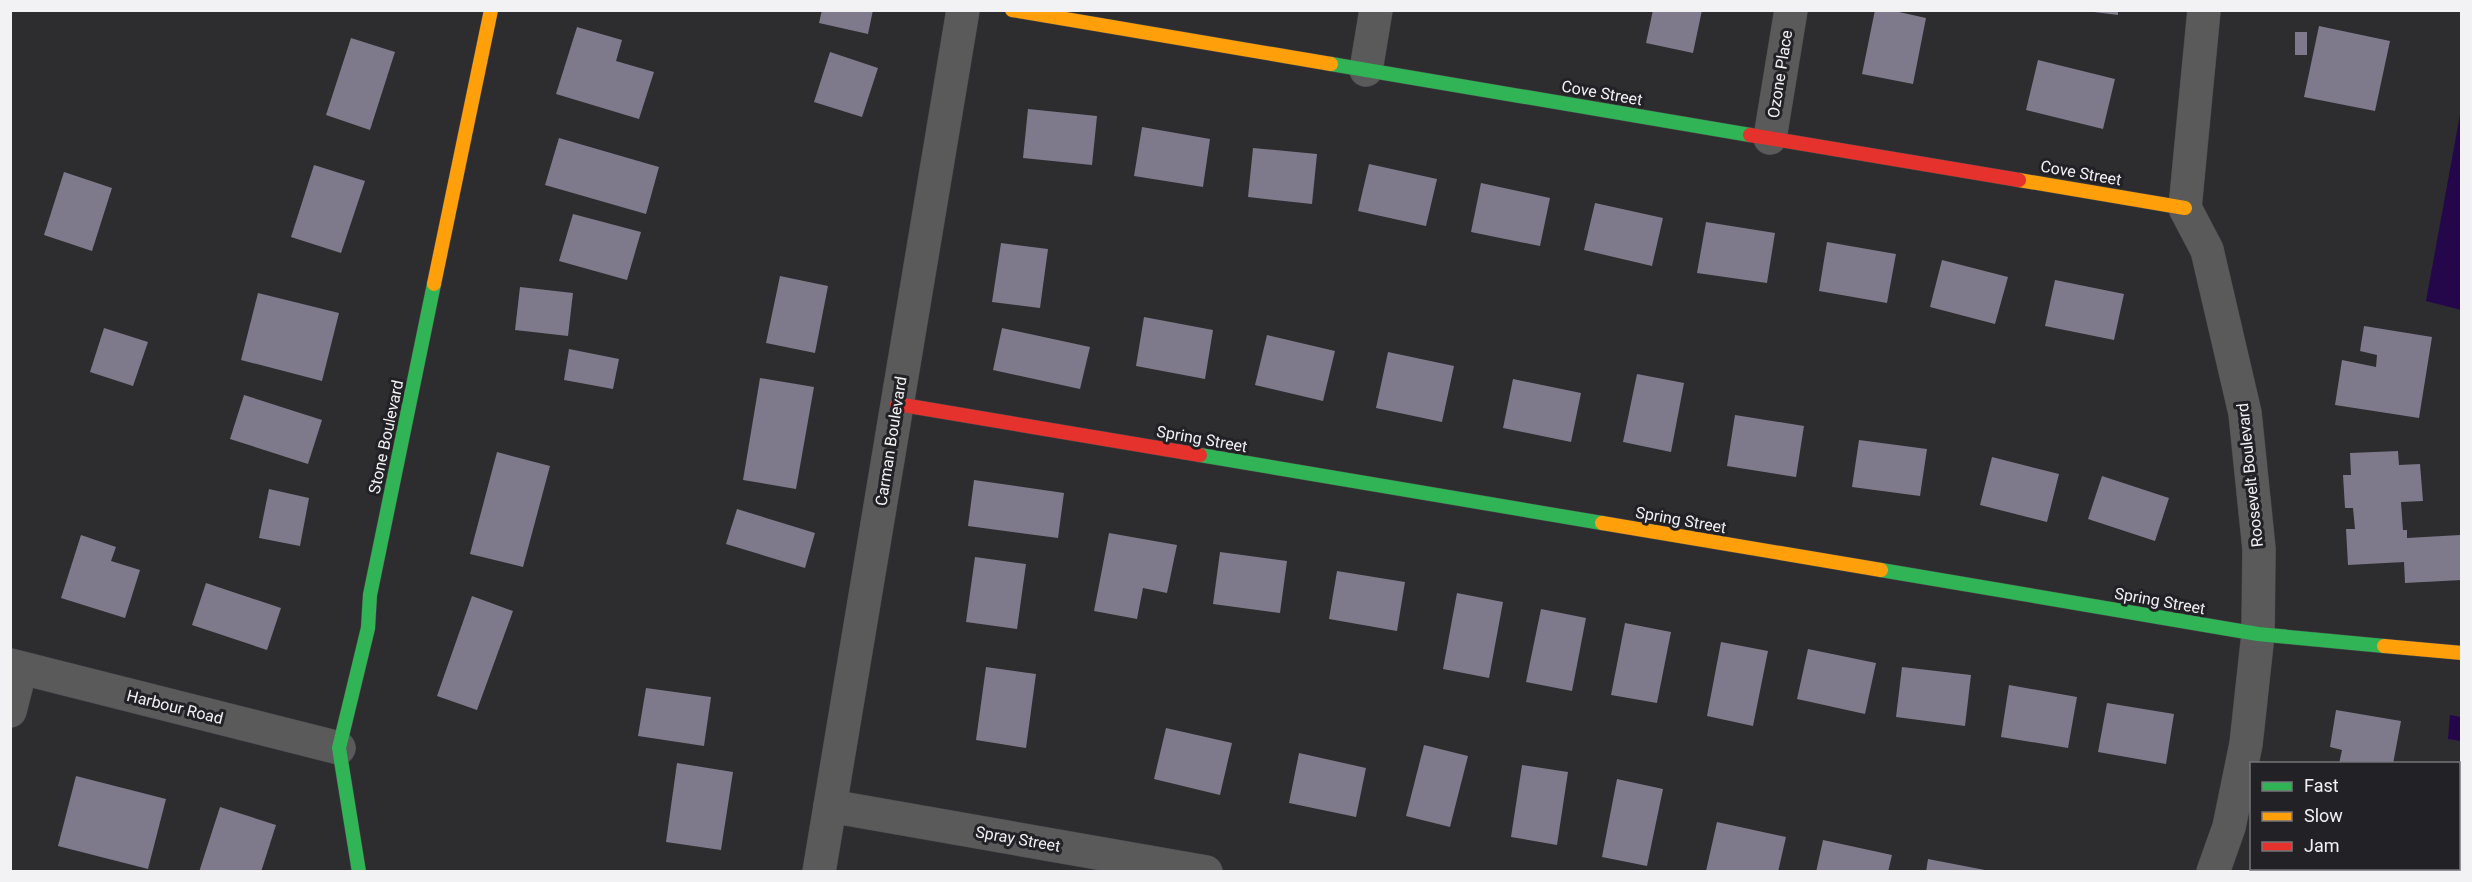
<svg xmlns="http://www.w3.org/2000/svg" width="2472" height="882" font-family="Roboto,sans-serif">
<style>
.water{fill:#24074b}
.building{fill:#7e7a8b}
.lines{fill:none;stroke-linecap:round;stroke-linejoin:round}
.street-casing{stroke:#4a494c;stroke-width:34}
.fast-casing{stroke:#4a494c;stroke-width:15}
.slow-casing{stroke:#4a494c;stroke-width:15}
.jam-casing{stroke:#4a494c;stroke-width:15}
.street{stroke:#5a5a5b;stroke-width:33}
.fast{stroke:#30b455;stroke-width:14}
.slow{stroke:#ff9f0a;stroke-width:14}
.jam{stroke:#e5322d;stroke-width:14}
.labels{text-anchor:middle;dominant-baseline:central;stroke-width:6;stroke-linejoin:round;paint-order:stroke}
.street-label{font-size:16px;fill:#f2f2f5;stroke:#222126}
</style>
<rect width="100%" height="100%" fill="#2d2c2f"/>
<g class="water">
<polygon points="2461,109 2461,310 2426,301"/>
<polygon points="2450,715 2461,717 2461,741 2448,739"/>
</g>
<g class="building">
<polygon points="822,10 873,10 868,34 819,23"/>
<polygon points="1653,10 1702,10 1693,53 1646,43"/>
<polygon points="1875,10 1890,10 1926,18 1913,84 1862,74"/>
<polygon points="2078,10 2118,10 2118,15"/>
<polygon points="2319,26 2390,41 2375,111 2304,97"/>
<polygon points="577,27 622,40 616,61 654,72 639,119 556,94"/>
<rect x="2295" y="32" width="12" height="23"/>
<polygon points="351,38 395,52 370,130 326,115"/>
<polygon points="830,52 878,68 862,117 814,102"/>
<polygon points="2038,60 2115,79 2103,129 2026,110"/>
<polygon points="1028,109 1097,116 1092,165 1023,158"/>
<polygon points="1142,127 1210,139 1203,187 1134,176"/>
<polygon points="559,138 659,167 646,214 545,185"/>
<polygon points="1253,148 1317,154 1312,204 1248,197"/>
<polygon points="1369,164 1437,179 1426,226 1358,211"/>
<polygon points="314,165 365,181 341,253 291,237"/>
<polygon points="64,172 112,188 92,251 44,235"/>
<polygon points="1481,183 1550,198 1540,246 1471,232"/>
<polygon points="1595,203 1663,218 1652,266 1584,250"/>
<polygon points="573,214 641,232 627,280 559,261"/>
<polygon points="1706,222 1775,233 1767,283 1697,273"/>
<polygon points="1827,242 1896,254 1887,303 1819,291"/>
<polygon points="1001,243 1048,249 1040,308 992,302"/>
<polygon points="1942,260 2008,277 1995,324 1930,307"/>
<polygon points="780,276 828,286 815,353 766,343"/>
<polygon points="2055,280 2124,294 2114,340 2045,326"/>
<polygon points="520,287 573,293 568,336 515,330"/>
<polygon points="258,293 339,313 322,381 241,360"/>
<polygon points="1144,317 1213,330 1205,379 1136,366"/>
<polygon points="2364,326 2432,337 2419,418 2335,405 2342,360 2376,367 2377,355 2360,351"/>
<polygon points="104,328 148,342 133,386 90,372"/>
<polygon points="1002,328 1090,347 1080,389 993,370"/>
<polygon points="1267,335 1335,351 1323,401 1255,385"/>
<polygon points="569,349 619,359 613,389 564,380"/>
<polygon points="1388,352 1454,366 1442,422 1376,408"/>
<polygon points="1637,374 1684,383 1671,452 1623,442"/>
<polygon points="760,378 814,387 796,489 743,480"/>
<polygon points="1513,379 1581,393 1571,442 1503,428"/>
<polygon points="244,395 322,420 308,464 230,439"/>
<polygon points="1735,415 1804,426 1796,477 1727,466"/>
<polygon points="1859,440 1927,449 1920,496 1852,487"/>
<polygon points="2398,451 2399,465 2420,464 2423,501 2401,502 2403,530 2407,530 2407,538 2460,535 2462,580 2405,583 2404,562 2348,565 2346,529 2355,529 2353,508 2345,508 2343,475 2351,475 2350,453"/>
<polygon points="497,452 550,466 523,567 470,554"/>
<polygon points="1992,457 2059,474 2047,522 1980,505"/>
<polygon points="2102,476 2169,498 2155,541 2088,519"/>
<polygon points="974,480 1064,493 1058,538 968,526"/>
<polygon points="269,489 309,498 300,546 259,538"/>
<polygon points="737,509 815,533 805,568 726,544"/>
<polygon points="1109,533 1177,545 1167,593 1143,588 1137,619 1094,611"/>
<polygon points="81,535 116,547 111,561 140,570 125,618 61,598"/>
<polygon points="1220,552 1287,561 1280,613 1213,604"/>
<polygon points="975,557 1026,564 1017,629 966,622"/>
<polygon points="1337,571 1405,582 1397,631 1329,619"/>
<polygon points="206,583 281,608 267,650 192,625"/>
<polygon points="1457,593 1503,602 1489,678 1443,669"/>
<polygon points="472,596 513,611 477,710 437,696"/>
<polygon points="1541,609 1586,618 1572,691 1526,682"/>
<polygon points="1625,623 1671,632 1657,703 1611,695"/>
<polygon points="1721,642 1768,651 1753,726 1707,716"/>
<polygon points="1808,649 1876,663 1865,714 1797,699"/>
<polygon points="986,667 1036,674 1026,748 976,740"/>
<polygon points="1902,667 1971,675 1965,726 1896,717"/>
<polygon points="2009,685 2077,697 2068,748 2001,737"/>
<polygon points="646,688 711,697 704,746 638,736"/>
<polygon points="2107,703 2174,714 2166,764 2098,752"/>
<polygon points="2336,710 2401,721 2393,764 2339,764 2342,750 2330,747"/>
<polygon points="1166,728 1232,743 1220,795 1154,779"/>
<polygon points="1424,745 1468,756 1450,827 1406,816"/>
<polygon points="1299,753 1366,768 1356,817 1289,803"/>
<polygon points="677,763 733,772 721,850 666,842"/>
<polygon points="1522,765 1568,772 1557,845 1511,837"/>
<polygon points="76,776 166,799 148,869 58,846"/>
<polygon points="1617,779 1663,789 1647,866 1602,857"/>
<polygon points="220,807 276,825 261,872 199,872"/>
<polygon points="1717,822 1786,837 1778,872 1706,871"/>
<polygon points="1823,840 1892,855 1888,872 1816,872"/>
<polygon points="1928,859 1985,870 1985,872 1926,872"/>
<rect x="2313" y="868" width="95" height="4"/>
</g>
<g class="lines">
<g class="street-casing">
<g id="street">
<polyline points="2204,10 2185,208 2207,250 2245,413 2259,549 2258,634 2246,744 2229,827 2213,872"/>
<polyline points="1366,70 1376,10"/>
<polyline points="1770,138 1791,10"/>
<polyline points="10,665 339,748"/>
<polyline points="10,711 21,668"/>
<polyline points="830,806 1206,872"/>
<polyline points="819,872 963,10"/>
</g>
</g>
<g class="fast-casing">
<g id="fast">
<polyline points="1331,64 1750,135"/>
<polyline points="1200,455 1602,523"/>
<polyline points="1881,570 2258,634 2384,646"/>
<polyline points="359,872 339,748 368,628 370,595 434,284"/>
</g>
</g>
<g class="slow-casing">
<g id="slow">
<polyline points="1012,10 1331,64"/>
<polyline points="2019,180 2185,208"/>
<polyline points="434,284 491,10"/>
<polyline points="1602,523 1881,570"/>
<polyline points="2384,646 2462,653"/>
</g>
</g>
<g class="jam-casing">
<g id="jam">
<polyline points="1750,135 2019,180"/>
<polyline points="897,404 1200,455"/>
</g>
</g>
<use href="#street" class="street"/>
<use href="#fast" class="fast"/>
<use href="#slow" class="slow"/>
<use href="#jam" class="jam"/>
</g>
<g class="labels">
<g class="street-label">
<text transform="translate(1780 74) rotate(-81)">Ozone Place</text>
<text transform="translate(1602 93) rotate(10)">Cove Street</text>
<text transform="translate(2081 173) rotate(10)">Cove Street</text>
<text transform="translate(386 437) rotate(-78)">Stone Boulevard</text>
<text transform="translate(1202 439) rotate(10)">Spring Street</text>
<text transform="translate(891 441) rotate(-81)">Carman Boulevard</text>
<text transform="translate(2250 475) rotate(-96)">Roosevelt Boulevard</text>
<text transform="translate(1681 520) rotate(10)">Spring Street</text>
<text transform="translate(2160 601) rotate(10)">Spring Street</text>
<text transform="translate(175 707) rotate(14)">Harbour Road</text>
<text transform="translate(1018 839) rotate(10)">Spray Street</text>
</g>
</g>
<rect width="2472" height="882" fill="none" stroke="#f2f2f5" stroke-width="24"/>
<rect x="2250" y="762" width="210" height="108" fill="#222126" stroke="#757579" stroke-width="1.5"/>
<rect x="2262" y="782" width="30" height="9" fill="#30b455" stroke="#757579" stroke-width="1.5"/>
<text x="2304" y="792" font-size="18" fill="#f2f2f5">Fast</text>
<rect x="2262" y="812" width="30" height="9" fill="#ff9f0a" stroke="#757579" stroke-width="1.5"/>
<text x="2304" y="822" font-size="18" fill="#f2f2f5">Slow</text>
<rect x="2262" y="842" width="30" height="9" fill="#e5322d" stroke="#757579" stroke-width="1.5"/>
<text x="2304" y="852" font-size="18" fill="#f2f2f5">Jam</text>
</svg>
